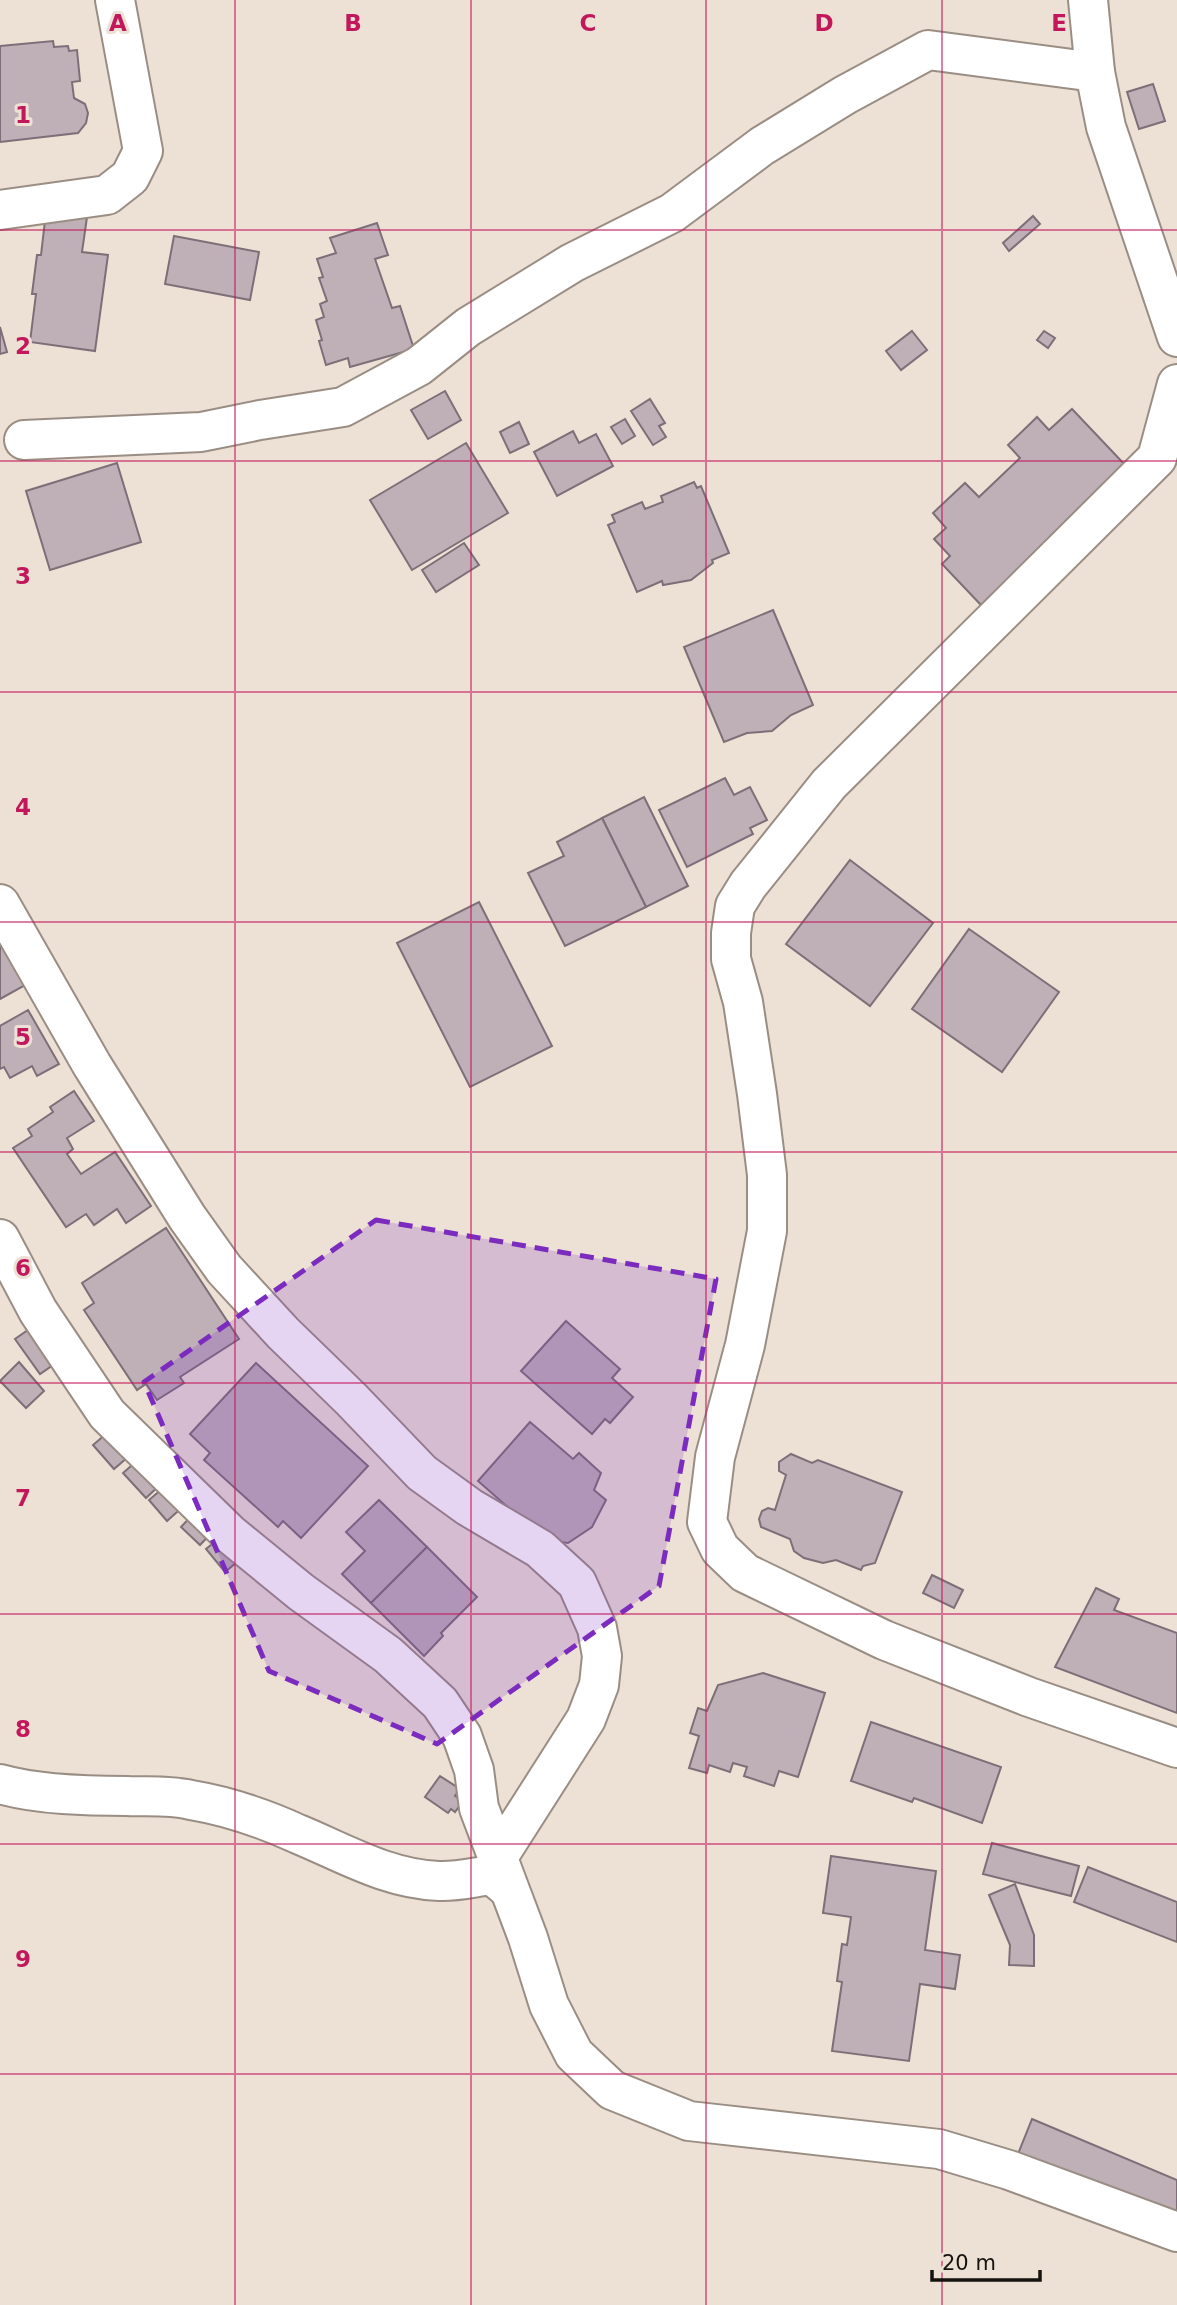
<svg xmlns="http://www.w3.org/2000/svg" width="1177" height="2305" font-family="'DejaVu Sans',sans-serif">
<style>
.building{fill:#bfb0b8;stroke:#7d6f77;stroke-width:2}
.lines{fill:none;stroke-linecap:round;stroke-linejoin:round}
.minor-casing{stroke:#9a8e84;stroke-width:42}
.minor{stroke:#fff;stroke-width:38}
.marked{fill:#7b2cbf;fill-opacity:0.2;stroke:#7b2cbf;stroke-width:5;stroke-dasharray:14 9;stroke-linejoin:round}
.grid{fill:none;stroke:#c2185b;stroke-width:2;stroke-opacity:0.55}
.grid-label{font-size:23px;text-anchor:middle;font-weight:bold;fill:#c2185b;stroke:#ede0d5;stroke-width:6;stroke-linejoin:round;paint-order:stroke}
</style>
<rect width="100%" height="100%" fill="#ede0d5"/>
<g class="building">
<polygon points="53,41 54,47 68,46 69,51 77,50 80,81 72,82 74,98 85,104 88,113 86,123 78,133 0,142 0,46"/>
<polygon points="1153,84 1165,121 1139,129 1127,92"/>
<polygon points="46,212 87,217 82,252 108,255 95,351 30,342 36,294 32,294 37,255 41,255"/>
<polygon points="1033,216 1040,224 1009,251 1003,243"/>
<polygon points="377,223 388,255 375,259 392,308 400,306 414,349 350,367 348,358 326,365 319,341 322,340 316,320 324,317 320,304 327,301 319,278 323,277 317,259 336,253 330,238"/>
<polygon points="174,236 259,252 250,300 165,284"/>
<polygon points="0,327 7,352 0,354"/>
<polygon points="912,331 927,350 901,370 886,351"/>
<polygon points="1044,331 1055,338 1048,348 1037,340"/>
<polygon points="445,391 461,420 428,439 411,410"/>
<polygon points="650,399 665,423 659,426 666,437 653,445 631,411"/>
<polygon points="1072,409 1127,467 981,605 942,564 950,556 934,539 946,528 933,513 965,483 979,497 1020,458 1008,445 1037,417 1049,430"/>
<polygon points="625,419 635,436 622,444 611,427"/>
<polygon points="519,422 529,444 510,453 500,432"/>
<polygon points="573,431 579,443 596,434 613,466 557,496 534,452"/>
<polygon points="466,443 508,513 412,570 370,500"/>
<polygon points="117,463 141,542 50,570 26,491"/>
<polygon points="694,482 697,488 701,486 729,553 712,560 713,563 691,580 663,585 662,581 637,592 608,525 615,522 612,515 642,502 645,509 663,502 661,496"/>
<polygon points="464,543 479,565 436,592 422,570"/>
<polygon points="773,610 813,705 791,715 772,731 747,733 724,742 684,647"/>
<polygon points="725,778 734,795 750,787 767,820 750,828 753,834 687,867 659,810"/>
<polygon points="644,797 688,886 646,907 602,818"/>
<polygon points="602,818 646,907 565,946 528,873 564,856 557,842"/>
<polygon points="850,860 933,923 870,1006 786,944"/>
<polygon points="479,902 552,1046 470,1087 397,943"/>
<polygon points="969,929 1059,992 1002,1072 912,1009"/>
<polygon points="3,945 25,985 0,999 0,946"/>
<polygon points="28,1010 59,1064 37,1076 32,1066 10,1078 4,1067 0,1069 0,1026"/>
<polygon points="74,1091 94,1121 67,1138 73,1149 67,1154 81,1174 115,1152 151,1206 126,1223 117,1209 94,1225 86,1214 66,1227 13,1148 32,1136 28,1129 53,1112 50,1107"/>
<polygon points="166,1228 239,1339 180,1377 184,1383 157,1400 146,1384 137,1390 84,1310 94,1303 82,1283"/>
<polygon points="41,1321 66,1356 40,1374 15,1339"/>
<polygon points="566,1321 620,1369 612,1378 633,1397 610,1423 605,1419 592,1434 521,1371"/>
<polygon points="19,1362 44,1391 26,1408 0,1381"/>
<polygon points="256,1363 368,1466 301,1538 283,1521 278,1527 204,1460 210,1453 190,1434"/>
<polygon points="530,1422 573,1459 579,1453 601,1473 594,1490 606,1500 592,1527 568,1543 538,1539 520,1518 478,1481"/>
<polygon points="114,1427 135,1451 114,1469 93,1445"/>
<polygon points="791,1454 812,1463 818,1460 902,1492 875,1563 863,1566 861,1570 836,1560 823,1563 804,1558 794,1551 790,1539 761,1527 759,1519 762,1511 768,1508 775,1510 786,1475 779,1471 779,1462"/>
<polygon points="140,1458 162,1483 146,1498 123,1473"/>
<polygon points="169,1483 187,1503 167,1521 149,1500"/>
<polygon points="379,1500 427,1547 371,1603 342,1574 365,1551 346,1532"/>
<polygon points="198,1509 217,1527 200,1545 181,1527"/>
<polygon points="226,1533 244,1556 225,1572 206,1549"/>
<polygon points="427,1547 477,1597 441,1633 443,1636 424,1656 371,1603"/>
<polygon points="932,1575 963,1590 954,1608 923,1593"/>
<polygon points="1096,1588 1119,1599 1114,1610 1177,1633 1177,1713 1055,1667"/>
<polygon points="763,1673 825,1693 798,1777 779,1771 774,1786 744,1776 747,1767 733,1763 730,1772 709,1765 707,1773 689,1768 699,1736 690,1733 698,1708 707,1711 718,1685"/>
<polygon points="871,1722 1001,1767 982,1823 914,1798 912,1802 851,1781"/>
<polygon points="440,1776 460,1789 455,1796 463,1801 455,1812 451,1809 448,1813 425,1797"/>
<polygon points="992,1843 1079,1866 1071,1896 983,1874"/>
<polygon points="831,1856 936,1871 925,1950 960,1955 955,1989 920,1984 909,2061 832,2051 842,1982 837,1981 842,1944 847,1945 851,1917 823,1913"/>
<polygon points="1088,1867 1177,1902 1177,1942 1074,1902"/>
<polygon points="1015,1884 1034,1935 1034,1966 1009,1965 1010,1945 989,1895"/>
<polygon points="1032,2119 1177,2180 1177,2221 1018,2154"/>
</g>
<g class="lines">
<g class="minor-casing">
<g id="minor">
<polyline points="1088,0 1095,72 1106,127 1177,337"/>
<polyline points="0,210 107,195 130,177 143,151 115,0"/>
<polyline points="1177,384 1157,458 829,784 748,885 735,906 731,933 731,959 743,1002 757,1094 767,1175 767,1231 745,1345 715,1457 707,1522 720,1549 745,1573 884,1640 1029,1697 1177,1748"/>
<polyline points="24,440 201,432 260,420 343,407 419,366 468,327 572,263 672,213 762,146 845,95 928,50 1095,72"/>
<polyline points="0,904 92,1065 187,1217 224,1269 283,1333 351,1399 422,1473 469,1507 540,1549 577,1583 597,1628 602,1656 599,1685 586,1719 498,1857"/>
<polyline points="0,1239 38,1311 107,1414 230,1534 301,1592 388,1655 440,1703 462,1736 474,1770 479,1808 528,1938 549,2005 574,2054 612,2090 689,2121 939,2149 1009,2170 1177,2232"/>
<path d="M0,1784C38,1795 88,1796 127,1796C149,1797 170,1795 191,1800C227,1806 265,1819 298,1834C344,1853 387,1879 439,1881C456,1882 475,1877 492,1875L509,1889"/>
</g>
</g>
<use href="#minor" class="minor"/>
</g>
<path class="marked" d="M376,1220L716,1279L659,1586L437,1744L269,1671L144,1382Z"/>
<path class="grid" d="M235,0V2305M471,0V2305M706,0V2305M942,0V2305M0,230H1177M0,461H1177M0,692H1177M0,922H1177M0,1152H1177M0,1383H1177M0,1614H1177M0,1844H1177M0,2074H1177"/>
<g class="grid-label">
<text x="118" y="31">A</text>
<text x="353" y="31">B</text>
<text x="588" y="31">C</text>
<text x="824" y="31">D</text>
<text x="1059" y="31">E</text>
<text x="23" y="123">1</text>
<text x="23" y="354">2</text>
<text x="23" y="584">3</text>
<text x="23" y="815">4</text>
<text x="23" y="1045">5</text>
<text x="23" y="1276">6</text>
<text x="23" y="1506">7</text>
<text x="23" y="1737">8</text>
<text x="23" y="1967">9</text>
</g>
<path d="M932 2270v10h108v-10" fill="none" stroke="#16120e" stroke-width="3.5"/>
<text x="942" y="2270" font-size="21" fill="#16120e" stroke="#ede0d5" stroke-width="5" paint-order="stroke">20 m</text>
</svg>
